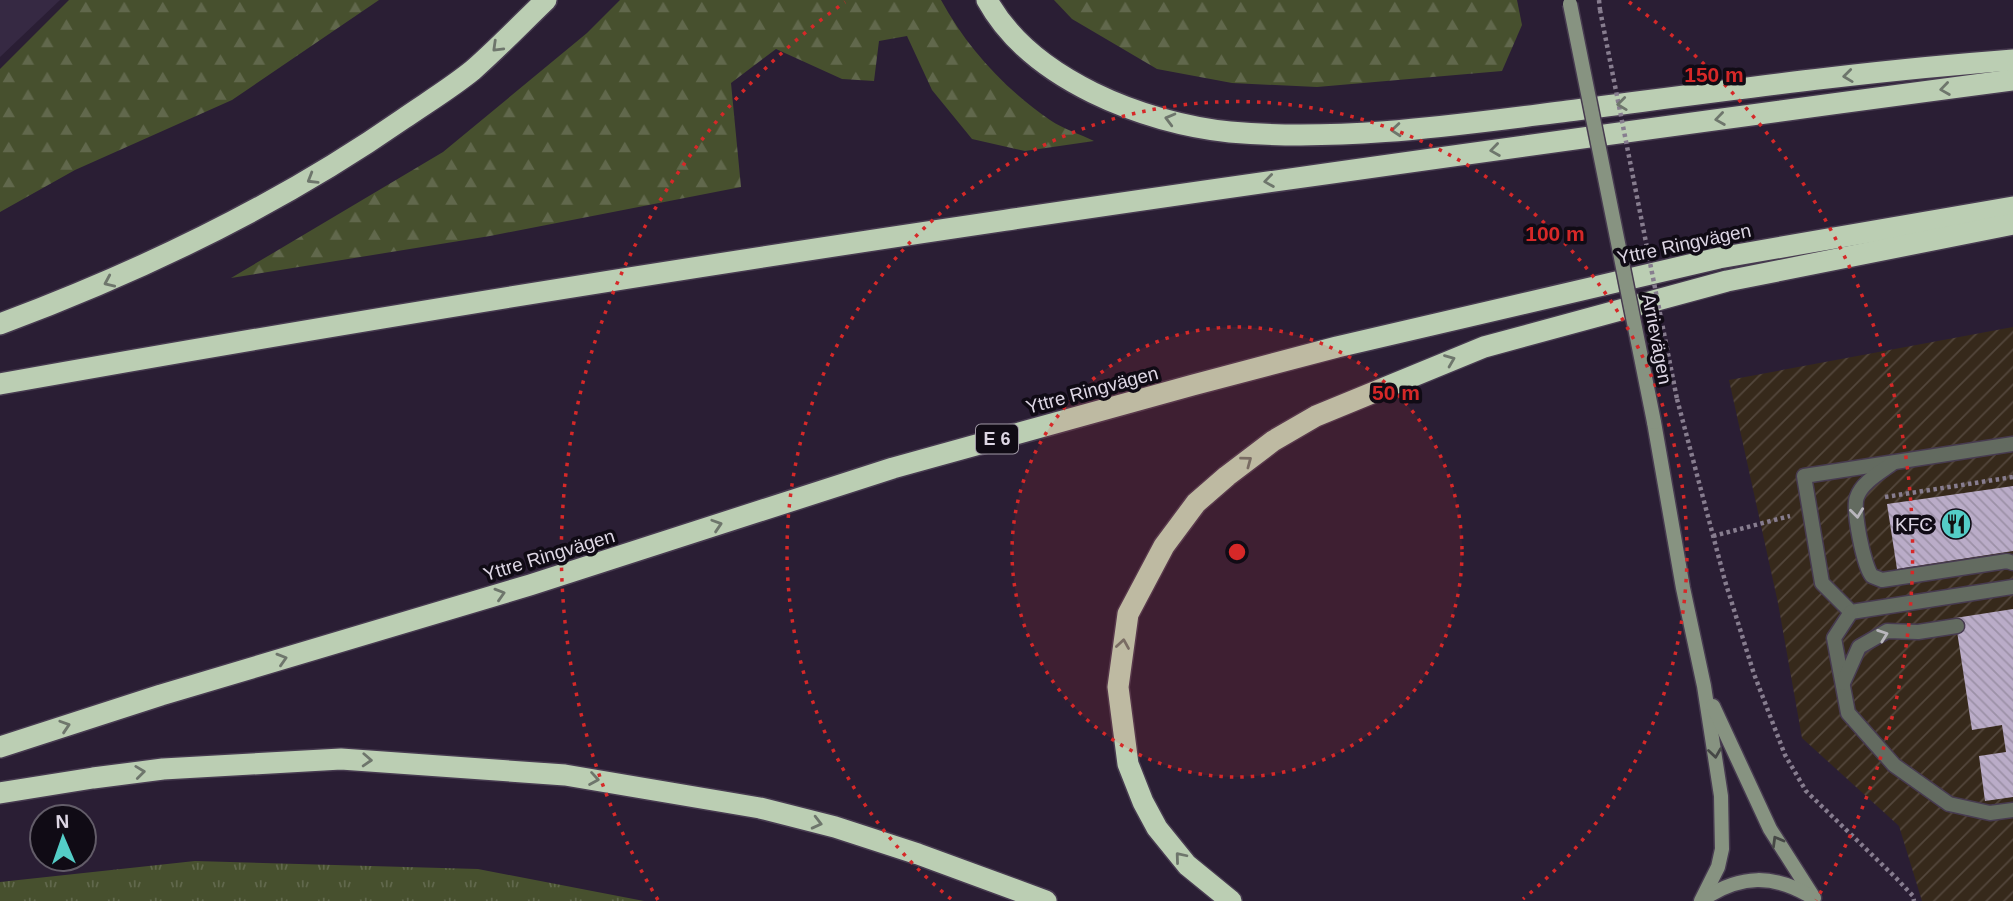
<svg xmlns="http://www.w3.org/2000/svg" width="2013" height="901" font-family="Arial,sans-serif">
<style>
.built{fill:#362943}
.industrial{fill:url(#industrial-furrows)}
.grass{fill:url(#grass-tufts)}
.forest{fill:url(#forest-firs)}
.building{fill:url(#building-back-hatch)}
.lines{fill:none;stroke-linecap:round;stroke-linejoin:round}
.lane-casing{stroke:#473b50;stroke-width:17}
.secondary-casing{stroke:#473b50;stroke-width:17}
.highway-casing{stroke:#473b50;stroke-width:24}
.path{stroke:#877d8f;stroke-width:4.5;stroke-dasharray:3.5 3.5;stroke-linecap:butt}
.lane{stroke:#636b60;stroke-width:14}
.secondary{stroke:#879381;stroke-width:14}
.highway{stroke:#bbceb3;stroke-width:21}
.secondary-bridge-casing{stroke:#473b50;stroke-width:17;stroke-linecap:butt}
.path-bridge{stroke:#877d8f;stroke-width:4.5;stroke-dasharray:3.5 3.5;stroke-linecap:butt}
.secondary-bridge{stroke:#879381;stroke-width:14}
.oneway{stroke:#6e766c}
.oneway2{stroke:#b8b6bc}
.oneway3{stroke:#464846}
.ring{fill:none;stroke:#d62828;stroke-width:3.5;stroke-dasharray:3.5 7}
.labels{text-anchor:middle;dominant-baseline:central;stroke-width:7;stroke-linejoin:round;paint-order:stroke}
.shield{fill:#100b15;stroke:#a099a6;stroke-width:2}
.shield-label{font-size:18px;font-weight:bold;fill:#ddd6e4}
.street-label{font-size:19px;fill:#ddd6e4;stroke:#100b15}
.poi-label{font-size:19px;fill:#ddd6e4;stroke:#100b15;text-anchor:end}
.centre{fill:#d62828;stroke:#100b15;stroke-width:3.5}
.ring-label{font-size:21px;text-anchor:middle;font-weight:bold;fill:#d62828;stroke:#100b15;stroke-width:7;stroke-linejoin:round;paint-order:stroke}
</style>
<defs>
<pattern id="industrial-furrows" width="10" height="10" patternUnits="userSpaceOnUse" patternTransform="scale(1.75)"><rect width="10" height="10" fill="#36291b"/><path d="M-1 1l2-2M0 10L10 0M9 11l2-2" fill="none" stroke="#53473c"/></pattern>
<pattern id="grass-tufts" width="24" height="20" patternUnits="userSpaceOnUse" patternTransform="scale(1.75)"><rect width="24" height="20" fill="#47502e"/><path d="M3 7l-1-3M5 7V3M7 7l1-3M15 17l-1-3M17 17v-4M19 17l1-3" fill="none" stroke="#61684c"/></pattern>
<pattern id="forest-firs" width="22" height="20" patternUnits="userSpaceOnUse" patternTransform="scale(1.75)"><rect width="22" height="20" fill="#47502e"/><path d="M5 1l3.5 6h-7zM16 11l3.5 6h-7z" fill="#61684c"/></pattern>
<pattern id="building-back-hatch" width="6" height="6" patternUnits="userSpaceOnUse" patternTransform="scale(1.75)"><rect width="6" height="6" fill="#baacc8"/><path d="M-1 5l2 2M0 0l6 6M5-1l2 2" fill="none" stroke="#9c91a7"/></pattern>
</defs>
<rect width="100%" height="100%" fill="#2a1e34"/>
<polygon class="built" points="0,0 60,0 0,57"/>
<polygon class="industrial" points="2013,327 2013,901 1922,901 1899,826 1802,738 1778,603 1729,380"/>
<polygon class="grass" points="195,861 478,869 644,901 0,901 0,882"/>
<g class="forest">
<polygon points="69,0 379,0 232,100 75,170 0,212 0,69"/>
<path d="M620,0H941C967,48 1005,89 1050,120C1063,129 1080,134 1094,141L1025,151L972,139L932,90L907,36L879,41L874,81L842,79L776,49L731,83L741,187L490,236L231,278L443,152L587,33Z"/>
<polygon points="1054,0 1517,0 1522,25 1502,71 1317,87 1232,83 1157,69 1072,19"/>
</g>
<g class="building">
<polygon points="2013,486 2013,551 1897,569 1887,504"/>
<polygon points="2013,609 2013,797 1985,801 1979,756 2006,752 2002,725 1972,730 1955,618"/>
</g>
<g class="lines">
<g class="lane-casing">
<g id="lane">
<polyline points="2013,444 1804,476 1822,583 1851,612 2013,587"/>
<path d="M1893,463C1881,472 1862,482 1857,497C1852,509 1864,567 1872,576L1882,580L2007,561L2013,563"/>
<polyline points="1851,612 1834,638 1848,713 1894,765 1949,804 1990,813 2013,810"/>
<polyline points="1843,683 1859,647 1887,631 1918,632 1957,626"/>
</g>
</g>
<g class="secondary-casing">
<g id="secondary">
<polyline points="1654,422 1683,588 1704,686 1721,796 1722,849 1718,867 1701,901"/>
<polyline points="1713,706 1770,829 1814,898"/>
<path d="M1705,898C1741,875 1773,874 1810,896"/>
</g>
</g>
<g class="highway-casing">
<g id="highway">
<path d="M987,0C1031,80 1144,123 1230,132C1342,142 1457,125 1568,111C1716,92 1864,71 2013,60"/>
<path d="M0,324C142,271 278,206 403,119C426,103 451,88 473,70C498,48 522,23 546,0"/>
<path d="M0,384C668,264 1340,169 2013,80"/>
<polyline points="0,747 161,695 530,585 893,468 1193,385 1337,347 1719,258 2013,207"/>
<polyline points="0,793 93,778 163,769 341,759 565,775 760,808 835,827 918,854 1046,901"/>
<polyline points="1231,901 1187,865 1157,828 1143,802 1128,764 1118,687 1128,614 1164,546 1196,503 1227,476 1273,441 1316,416 1484,347 1727,281 2013,224"/>
</g>
</g>
<g class="path">
<polyline points="1599,0 1600,10"/>
<polyline points="1677,399 1725,581 1754,674 1785,755 1806,791 1896,878 1913,896 1914,901"/>
<polyline points="1885,497 2013,477"/>
<polyline points="1713,536 1790,516"/>
</g>
<use href="#lane" class="lane"/>
<use href="#secondary" class="secondary"/>
<use href="#highway" class="highway"/>
<g class="secondary-bridge-casing">
<polyline id="secondary-bridge" points="1570,4 1654,422"/>
</g>
<polyline class="path-bridge" points="1600,10 1677,399"/>
<use href="#secondary-bridge" class="secondary-bridge"/>
</g>
<defs><path id="oneway-chevron" d="M-2-3.5L2.5 0L-2 3.5" fill="none" stroke-width="1.6" stroke-linecap="round" stroke-linejoin="round" transform="scale(1.75)"/></defs>
<g class="oneway">
<use href="#oneway-chevron" transform="translate(497 47) rotate(136)"/>
<use href="#oneway-chevron" transform="translate(1848 76) rotate(173)"/>
<use href="#oneway-chevron" transform="translate(1945 89) rotate(172)"/>
<use href="#oneway-chevron" transform="translate(1622 104) rotate(173)"/>
<use href="#oneway-chevron" transform="translate(1170 119) rotate(-165)"/>
<use href="#oneway-chevron" transform="translate(1720 119) rotate(172)"/>
<use href="#oneway-chevron" transform="translate(1396 130) rotate(175)"/>
<use href="#oneway-chevron" transform="translate(1495 150) rotate(172)"/>
<use href="#oneway-chevron" transform="translate(312 179) rotate(149)"/>
<use href="#oneway-chevron" transform="translate(1269 181) rotate(172)"/>
<use href="#oneway-chevron" transform="translate(109 282) rotate(156)"/>
<use href="#oneway-chevron" transform="translate(1450 360) rotate(-22)"/>
<use href="#oneway-chevron" transform="translate(1247 461) rotate(-37)"/>
<use href="#oneway-chevron" transform="translate(717 525) rotate(-18)"/>
<use href="#oneway-chevron" transform="translate(500 594) rotate(-17)"/>
<use href="#oneway-chevron" transform="translate(1123 644) rotate(-81)"/>
<use href="#oneway-chevron" transform="translate(282 659) rotate(-17)"/>
<use href="#oneway-chevron" transform="translate(65 726) rotate(-18)"/>
<use href="#oneway-chevron" transform="translate(367 760) rotate(3)"/>
<use href="#oneway-chevron" transform="translate(140 772) rotate(-7)"/>
<use href="#oneway-chevron" transform="translate(594 779) rotate(9)"/>
<use href="#oneway-chevron" transform="translate(817 823) rotate(14)"/>
<use href="#oneway-chevron" transform="translate(1180 857) rotate(-130)"/>
</g>
<g class="oneway2">
<use href="#oneway-chevron" transform="translate(1857 513) rotate(83)"/>
<use href="#oneway-chevron" transform="translate(1883 635) rotate(-20)"/>
</g>
<g class="oneway3">
<use href="#oneway-chevron" transform="translate(1715 753) rotate(82)"/>
<use href="#oneway-chevron" transform="translate(1777 841) rotate(-120)"/>
</g>
<circle cx="1237" cy="552" r="225" fill="#d62828" fill-opacity=".12"/>
<g class="ring">
<circle cx="1237" cy="552" r="225"/>
<path d="M951 899A450 450 0 1 1 1523 899"/>
<path d="M658 900A675 675 0 0 1 845 2M1629 2A675 675 0 0 1 1816 900"/>
</g>
<defs>
<g id="restaurant-disc" transform="scale(1.575)"><circle r="9.5" fill="#54cdc7" stroke="#100b15"/><path d="M-5-6h1v4h1v-4h1v4h1v-4h1v5L-1.5 .5V6h-2V.5L-5-1ZM5-6V6H3V1.5H1.5Q1.5-4 5-6Z" fill="#111"/></g>
</defs>
<g fill-rule="evenodd">
<use href="#restaurant-disc" x="1956" y="524"/>
</g>
<g class="labels">
<rect class="shield" x="976" y="424.5" width="42" height="29" rx="5"/>
<g class="shield-label">
<text x="997" y="439">E 6</text>
</g>
<g class="street-label">
<text transform="translate(1684 244) rotate(-12)">Yttre Ringvägen</text>
<text transform="translate(1657 339) rotate(79)">Arrievägen</text>
<text transform="translate(1092 390) rotate(-15)">Yttre Ringvägen</text>
<text transform="translate(549 555) rotate(-17)">Yttre Ringvägen</text>
</g>
<g class="poi-label">
<text x="1933" y="524">KFC</text>
</g>
</g>
<circle cx="1237" cy="552" r="10" class="centre"/>
<g class="ring-label">
<text x="1714" y="82">150 m</text>
<text x="1555" y="241">100 m</text>
<text x="1396" y="400">50 m</text>
</g>
<g transform="translate(63 838) rotate(358)"><circle r="33" fill="#100b15" stroke="#625c68" stroke-width="2"/>
<path d="M0-5L12 26L0 18L-12 26Z" fill="#54cdc7"/>
<text y="-10" font-size="19" font-weight="bold" text-anchor="middle" fill="#ddd6e4">N</text>
</g>
</svg>
